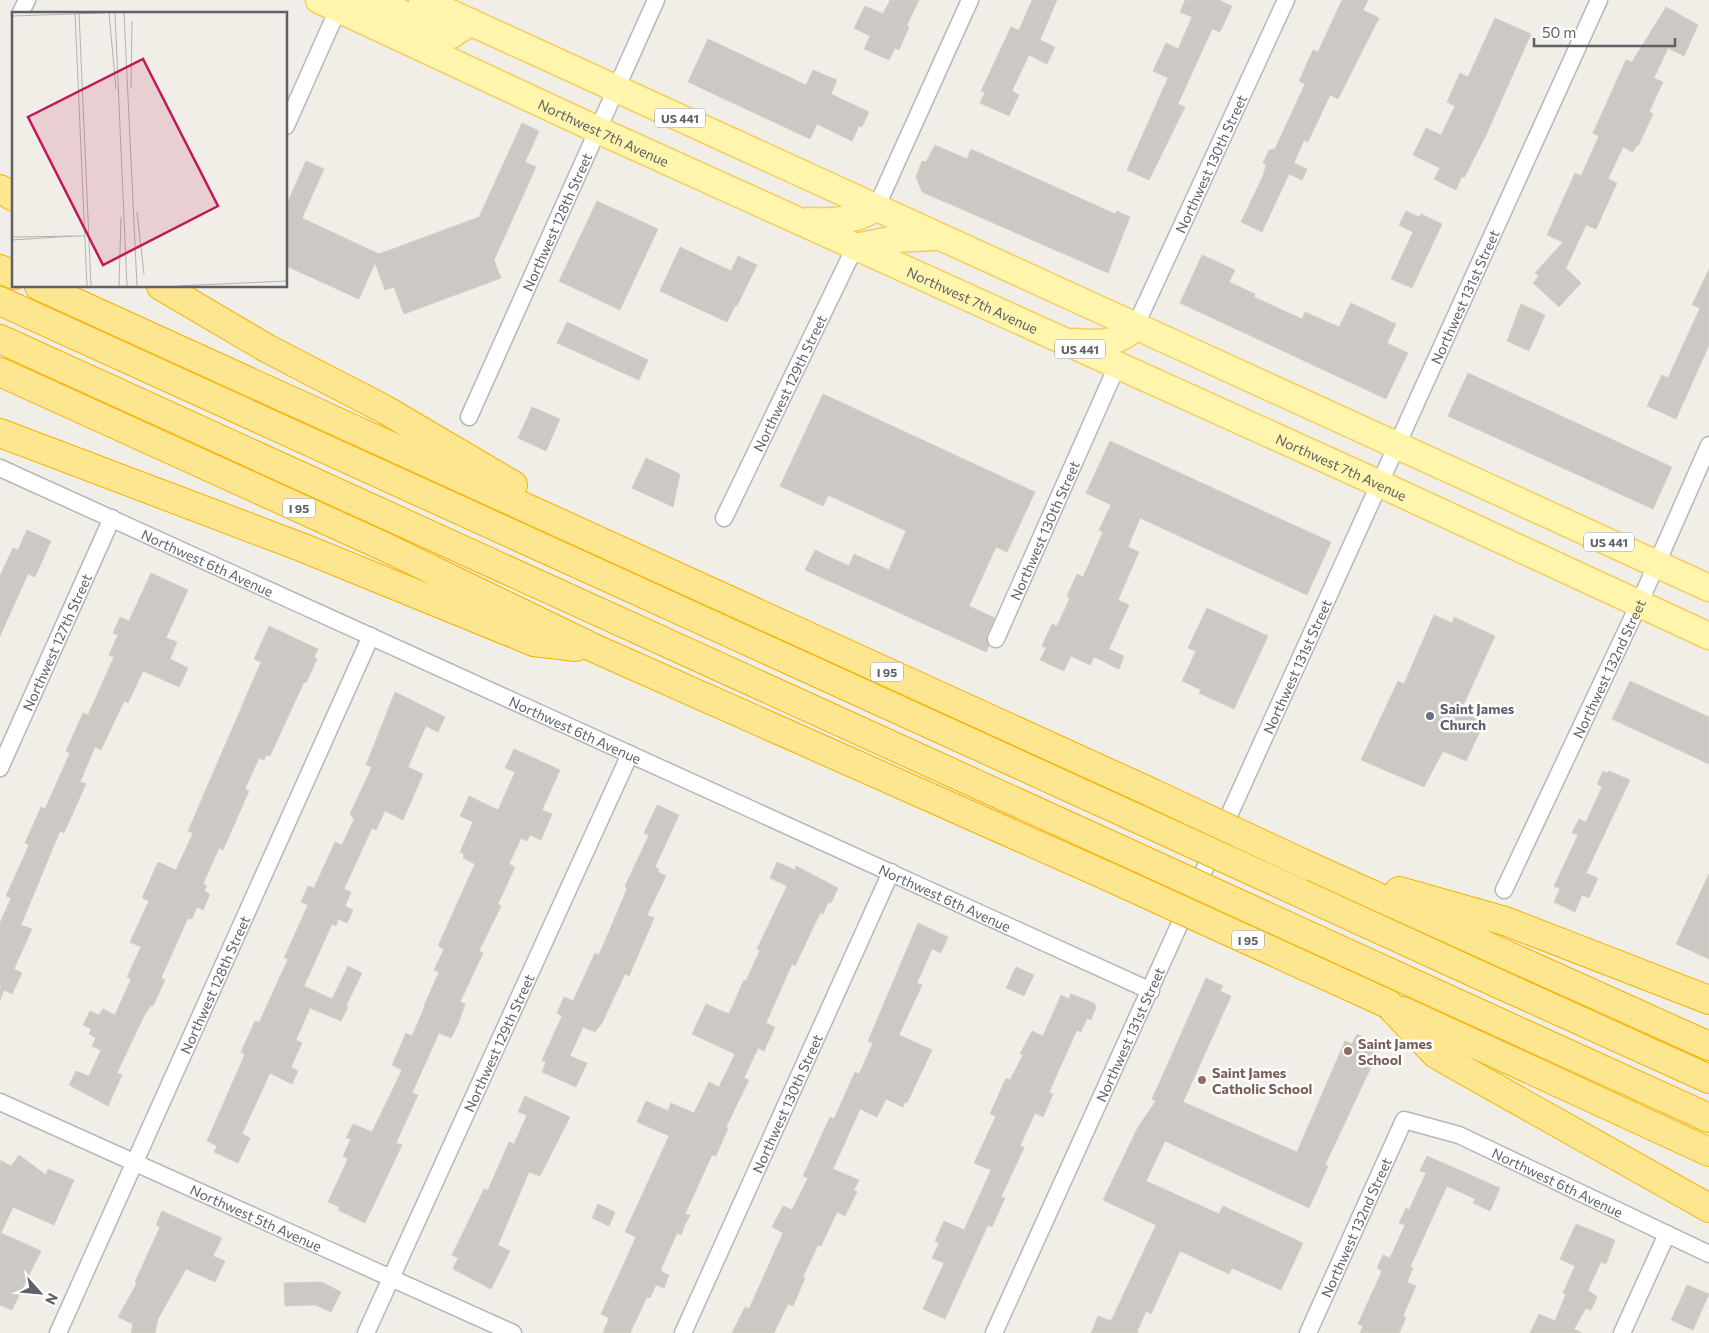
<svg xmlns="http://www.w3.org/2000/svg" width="1709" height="1333" font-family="Commissioner,sans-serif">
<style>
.building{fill:#ccc9c4;stroke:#d5d1c5}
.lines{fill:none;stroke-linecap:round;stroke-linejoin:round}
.street-casing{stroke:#b4b7bb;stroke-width:19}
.primary-casing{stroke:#f3cf5d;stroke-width:29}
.highway-casing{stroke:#f7b300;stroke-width:30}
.street{stroke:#fff;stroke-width:16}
.primary{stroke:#fff5ad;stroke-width:26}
.highway{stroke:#fde690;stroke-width:28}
.highway-bridge-casing{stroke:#f7b300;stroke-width:30;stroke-linecap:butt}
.highway-bridge{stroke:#fde690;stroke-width:28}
.worship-dot{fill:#6b7280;stroke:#fff;stroke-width:2}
.education-dot{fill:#8d6e63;stroke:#fff;stroke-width:2}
.labels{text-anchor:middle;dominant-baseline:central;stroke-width:5;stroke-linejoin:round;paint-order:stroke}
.shield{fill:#fff;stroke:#8e9195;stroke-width:1}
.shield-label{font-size:12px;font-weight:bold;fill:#5e6267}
.street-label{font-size:14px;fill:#5e6267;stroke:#fff}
.worship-label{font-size:14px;font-weight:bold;fill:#5b616d;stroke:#fff;text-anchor:start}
.education-label{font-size:14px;font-weight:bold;fill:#785e54;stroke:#fff;text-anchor:start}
.inset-road{fill:none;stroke:#b2b2b0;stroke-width:1}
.view{fill:#c2185b;fill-opacity:0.15;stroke:#c2185b;stroke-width:2.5}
.inset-edge{fill:none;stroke:#5e6267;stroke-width:2.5}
</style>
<rect width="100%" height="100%" fill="#f0eee7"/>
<g class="building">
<polygon points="890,0 919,0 907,25 909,27 899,50 895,48 889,60 864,49 870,36 854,28 865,6 883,14"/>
<polygon points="1032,0 1057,0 1040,40 1055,47 1047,64 1029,55 1012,91 1019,95 1009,116 980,103 985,92 981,91 1011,27 1019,30"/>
<polygon points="1185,0 1219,0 1232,6 1220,32 1212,29 1178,104 1185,107 1149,180 1127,170 1168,78 1153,71 1166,43 1178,49 1192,17 1180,12"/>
<polygon points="1342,0 1368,0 1363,10 1379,18 1338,99 1330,95 1308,142 1304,140 1294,163 1307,169 1302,180 1289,174 1262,232 1241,222 1263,176 1266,165 1263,163 1269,150 1275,149 1305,84 1299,81 1313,50 1318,52"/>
<polygon points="1666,7 1698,25 1684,56 1668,48 1654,78 1663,82 1649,112 1653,114 1638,146 1636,146 1633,152 1623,147 1608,179 1617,183 1596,229 1586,225 1566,268 1581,283 1559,307 1533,283 1539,276 1535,273 1563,242 1547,235 1575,173 1581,176 1599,136 1593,133 1626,60 1632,62"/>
<polygon points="1495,18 1531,34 1486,135 1464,178 1462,176 1456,190 1434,179 1440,168 1413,155 1426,128 1441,135 1455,106 1447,102 1460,73 1468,77"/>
<polygon points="708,39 806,85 813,70 837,80 831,94 869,112 862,127 859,126 852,141 817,124 810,139 688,82"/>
<polygon points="522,123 539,131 525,162 536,167 494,260 501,278 404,314 394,287 385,290 375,263 359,299 286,266 286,206 306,161 324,169 302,218 379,254 479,217"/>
<polygon points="935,145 967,159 971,149 1115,214 1117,211 1130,217 1108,273 922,192 916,177 922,161 926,162"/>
<polygon points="597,201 658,229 620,310 559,281"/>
<polygon points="1406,211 1419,217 1421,214 1442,224 1412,288 1391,279 1413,232 1399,225"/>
<polygon points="680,247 731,271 738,256 757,265 737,306 735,306 727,322 660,291"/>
<polygon points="1202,255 1235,270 1229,282 1255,294 1254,297 1302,319 1305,312 1339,327 1351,303 1396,324 1387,343 1408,353 1386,399 1180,303"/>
<polygon points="1709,269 1709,345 1676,419 1647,406 1662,375 1668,378 1700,308 1692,305"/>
<polygon points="1521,304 1545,315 1529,351 1507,341"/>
<polygon points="567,322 648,360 639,380 557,343"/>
<polygon points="1468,373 1672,467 1653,509 1448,416"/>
<polygon points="823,394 1035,492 1007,552 996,547 969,606 995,618 987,635 989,646 986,652 805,570 815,550 849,566 854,554 889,570 906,531 828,495 823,506 780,486"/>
<polygon points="532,407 560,419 546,451 518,438"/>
<polygon points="1110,441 1331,542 1307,595 1140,518 1128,547 1139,552 1118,600 1129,605 1109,649 1124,656 1119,669 1094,657 1090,665 1071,656 1064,671 1040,660 1046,648 1042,646 1052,624 1057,626 1070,598 1067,596 1077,574 1083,577 1103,532 1099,530 1111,505 1086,493"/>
<polygon points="646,458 680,474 673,507 632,488"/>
<polygon points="27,530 51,541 35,577 28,574 0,636 0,576 13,548 18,550"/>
<polygon points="151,573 188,590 166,638 177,642 170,659 188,668 179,687 143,671 128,703 124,701 101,750 95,747 80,782 86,784 64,833 60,831 21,925 32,929 14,969 22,973 12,994 4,990 0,1000 0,923 11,898 6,896 29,845 25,843 41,807 45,809 70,753 66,751 83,713 88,715 114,657 109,655 118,635 113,633 120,617 129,621"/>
<polygon points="1207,608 1268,636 1234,709 1199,693 1201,690 1182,681 1196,651 1188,648"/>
<polygon points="1434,615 1452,623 1454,617 1495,636 1461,710 1485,721 1466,761 1443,751 1424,787 1361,760 1398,681 1404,684"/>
<polygon points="269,626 318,649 314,657 317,659 306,683 304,682 270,756 266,755 264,760 259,758 245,789 249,791 223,850 219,848 203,884 207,886 204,891 210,894 203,910 197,907 192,919 188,918 161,978 165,980 153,1006 151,1005 144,1016 117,1073 122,1075 108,1106 69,1085 76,1071 89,1076 101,1050 92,1046 96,1038 89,1034 91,1029 83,1025 90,1011 99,1015 103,1009 115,1015 131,979 127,977 141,947 130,942 149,901 142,898 158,862 176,870 193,833 188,831 261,662 254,659"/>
<polygon points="1630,681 1709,717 1709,764 1612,719"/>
<polygon points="395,692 445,717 438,732 426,726 408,767 423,774 403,820 385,811 376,830 372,828 344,889 351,892 345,906 353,910 347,923 338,919 336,926 332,924 304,986 332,999 348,966 362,973 346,1006 348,1007 341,1021 310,1008 296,1040 302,1043 291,1067 298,1071 292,1084 270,1073 242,1134 250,1138 238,1163 214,1152 217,1146 207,1141 245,1054 241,1052 255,1021 259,1023 288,959 284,958 308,905 301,902 308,886 314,888 335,842 342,845 354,819 350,814 372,767 366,765"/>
<polygon points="514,749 560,770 542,810 552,814 541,840 530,835 527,841 521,838 509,864 515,867 498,904 501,906 479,951 483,953 460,1002 465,1004 458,1024 451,1038 439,1033 412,1093 418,1095 396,1143 402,1145 365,1223 338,1210 339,1207 328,1202 348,1159 343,1156 351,1139 346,1138 353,1124 372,1132 402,1070 392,1065 406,1033 412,1036 425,1006 424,1006 439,972 434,970 444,949 438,946 475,864 463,858 464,854 460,852 473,822 460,816 469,796 498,810 515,772 505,768"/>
<polygon points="1603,771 1607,773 1609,771 1630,780 1586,873 1598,878 1589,898 1582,895 1575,912 1554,902 1560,889 1554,886 1578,835 1572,833 1579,819 1586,822 1602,787 1597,784"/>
<polygon points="657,805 679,815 655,867 659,869 658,872 666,876 647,915 654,918 629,976 625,974 602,1023 595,1032 583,1027 570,1056 587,1063 576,1087 542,1072 546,1062 542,1060 562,1016 557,1013 564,997 573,1001 595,953 599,955 627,889 625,886 649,835 644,833"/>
<polygon points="777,862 795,870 796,866 838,888 831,903 828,902 823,914 820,913 795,966 792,964 766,1023 775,1027 764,1051 758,1048 744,1078 749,1080 726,1127 728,1128 716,1156 712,1155 685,1214 690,1215 685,1225 681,1235 677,1233 661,1269 662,1272 669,1275 664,1288 656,1285 650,1298 647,1297 630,1333 603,1333 609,1318 601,1314 636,1237 625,1232 669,1136 637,1122 646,1101 668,1111 671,1103 694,1113 709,1082 719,1087 735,1054 692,1034 706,1004 729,1014 744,980 746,981 760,950 757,949 787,886 770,878"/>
<polygon points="1709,874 1709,959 1676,944"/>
<polygon points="918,923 948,937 941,953 932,949 917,983 922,985 899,1035 932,1050 907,1103 905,1102 903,1107 886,1099 877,1117 860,1109 833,1169 859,1180 854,1190 857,1192 845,1216 837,1212 821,1246 818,1245 803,1277 805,1278 793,1306 788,1304 774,1333 732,1333 745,1307 749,1309 783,1233 772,1227 783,1206 792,1210 808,1178 803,1176 830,1117 834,1119 855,1072 859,1074 873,1043 868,1041"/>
<polygon points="1016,967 1034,975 1024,996 1006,988"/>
<polygon points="1206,978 1223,986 1220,991 1231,996 1183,1102 1297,1152 1345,1041 1352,1044 1357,1034 1381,1046 1325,1165 1328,1166 1309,1208 1165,1141 1146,1181 1219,1214 1223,1206 1303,1243 1281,1290 1232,1268 1229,1274 1180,1251 1151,1314 1146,1311 1137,1332 1139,1333 1091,1333 1098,1316 1111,1321 1156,1225 1103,1200 1138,1127 1156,1101 1152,1099"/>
<polygon points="1071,994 1094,1003 1096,1007 1091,1020 1087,1018 1081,1032 1077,1030 1049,1092 1053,1094 1043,1117 1035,1113 1020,1146 1024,1148 1001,1197 1005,1198 992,1227 988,1225 945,1319 923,1309 944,1263 932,1258 939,1243 935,1241 944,1221 964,1230 991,1170 974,1163 996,1116 990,1114 1006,1078 1010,1080 1023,1055 1020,1054 1032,1031 1043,1036 1061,995 1069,999"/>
<polygon points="525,1096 570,1117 540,1176 529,1172 498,1245 510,1251 491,1289 453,1269 458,1258 452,1255 484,1189 488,1190 509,1142 514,1144 527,1115 518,1112"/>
<polygon points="19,1155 46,1175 48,1169 74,1180 54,1225 13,1207 1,1233 41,1251 12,1310 0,1305 0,1160 11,1166"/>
<polygon points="1427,1156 1500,1188 1490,1211 1473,1203 1475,1199 1447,1186 1410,1267 1413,1268 1407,1282 1416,1286 1403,1316 1406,1318 1399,1333 1360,1333 1363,1326 1358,1324 1382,1271 1377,1268 1383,1255 1390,1258 1405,1225 1399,1223 1406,1208 1409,1210 1426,1173 1420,1171"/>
<polygon points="598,1204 615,1212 609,1226 592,1218"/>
<polygon points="162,1211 222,1238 213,1256 225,1261 215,1282 186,1269 158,1319 155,1333 131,1333 133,1324 118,1317 137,1283 135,1282 160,1227 156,1225"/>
<polygon points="1576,1224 1615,1240 1606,1264 1601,1262 1588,1290 1597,1297 1591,1310 1586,1308 1574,1329 1582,1333 1530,1333 1539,1314 1555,1321 1566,1294 1563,1293 1575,1266 1560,1259"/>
<polygon points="322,1282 341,1292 331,1312 315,1305 285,1306 284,1283"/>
<polygon points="1687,1285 1709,1294 1693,1330 1671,1320"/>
</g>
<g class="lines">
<g class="street-casing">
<g id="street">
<polyline points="20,14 27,0"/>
<polyline points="286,126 338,9"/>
<polyline points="876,208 970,0"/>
<path id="s1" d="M1135,327L1286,0"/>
<path id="s2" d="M469,417L656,0"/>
<path id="s3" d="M0,468L1151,991"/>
<path id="s4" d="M724,518L855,247"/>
<path id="s5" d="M996,639L1117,366"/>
<path id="s6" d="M0,768L112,518"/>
<path id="s7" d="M1504,890L1639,604L1709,445"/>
<path id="s8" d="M0,1102L513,1333"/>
<path id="s9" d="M58,1333L371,636"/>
<path id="s10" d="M366,1333L630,754"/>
<path id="s11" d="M683,1333L891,872"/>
<path id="s12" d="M994,1333L1599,0"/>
<path id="s13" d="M1308,1333L1404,1120L1459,1135L1709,1254"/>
<polyline points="1622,1333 1667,1234"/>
</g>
</g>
<g class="primary-casing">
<g id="primary">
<path id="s14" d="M319,0L598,130L1380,484L1709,636"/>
<polyline points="422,0 1709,588"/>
<polyline points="341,8 366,4 387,7 451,35 471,22"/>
<path d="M808,221C833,222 854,221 876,208"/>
<polyline points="855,247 896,239 934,237"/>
<path d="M1074,342C1098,344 1117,345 1135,327"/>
</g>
</g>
<g class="highway-casing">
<g id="highway">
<polyline points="0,189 14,197"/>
<polyline points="0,269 14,275"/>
<polyline points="39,286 1146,790"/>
<polyline points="161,286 268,349 384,409 513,485"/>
<polyline points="0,301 1134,817"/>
<polyline points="0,339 1119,849"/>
<polyline points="0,372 385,547 596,649 1107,876"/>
<polyline points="0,433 301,547 534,642 576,647"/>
<polyline points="1309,866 1709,1046"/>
<polyline points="1399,891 1505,921 1709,1000"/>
<polyline points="1488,979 1709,1079"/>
<polyline points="1388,1004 1436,1054 1446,1060 1709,1208"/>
<polyline points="1403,1011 1709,1152"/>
<polyline points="1474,1011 1709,1118"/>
</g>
</g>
<use href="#street" class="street"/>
<use href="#primary" class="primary"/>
<use href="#highway" class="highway"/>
<g class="highway-bridge-casing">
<g id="highway-bridge">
<polyline points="1146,790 1309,866"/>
<polyline points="1134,817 1488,979"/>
<polyline points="1119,849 1474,1011"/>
<polyline points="1107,876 1388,1004"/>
</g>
</g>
<use href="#highway-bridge" class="highway-bridge"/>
</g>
<circle class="worship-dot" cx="1430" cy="716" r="5"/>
<g class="education-dot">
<circle cx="1348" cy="1051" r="5"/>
<circle cx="1202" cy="1080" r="5"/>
</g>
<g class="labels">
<g class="shield">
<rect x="655" y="108.5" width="50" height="19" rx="4"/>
<rect x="1055" y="339.5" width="50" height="19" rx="4"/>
<rect x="283" y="498.5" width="32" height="19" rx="4"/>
<rect x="1584" y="532.5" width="50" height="19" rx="4"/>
<rect x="871" y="662.5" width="32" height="19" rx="4"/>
<rect x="1232" y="930.5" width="32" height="19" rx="4"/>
</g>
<g class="shield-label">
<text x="680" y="118">US 441</text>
<text x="1080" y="349">US 441</text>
<text x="299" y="508">I 95</text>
<text x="1609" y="542">US 441</text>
<text x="887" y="672">I 95</text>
<text x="1248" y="940">I 95</text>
</g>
<g class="street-label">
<text stroke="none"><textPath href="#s14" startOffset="314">Northwest 7th Avenue</textPath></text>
<text stroke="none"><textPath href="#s1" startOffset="180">Northwest 130th Street</textPath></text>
<text stroke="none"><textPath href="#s2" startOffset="214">Northwest 128th Street</textPath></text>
<text stroke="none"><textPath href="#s12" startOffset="1138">Northwest 131st Street</textPath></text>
<text stroke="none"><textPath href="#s14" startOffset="719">Northwest 7th Avenue</textPath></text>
<text stroke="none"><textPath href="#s4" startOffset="150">Northwest 129th Street</textPath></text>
<text stroke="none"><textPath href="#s14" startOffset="1124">Northwest 7th Avenue</textPath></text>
<text stroke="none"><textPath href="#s5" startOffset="119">Northwest 130th Street</textPath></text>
<text stroke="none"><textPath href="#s3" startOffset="228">Northwest 6th Avenue</textPath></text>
<text stroke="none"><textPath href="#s6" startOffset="138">Northwest 127th Street</textPath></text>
<text stroke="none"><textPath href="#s12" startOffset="732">Northwest 131st Street</textPath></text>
<text stroke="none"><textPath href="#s7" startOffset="245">Northwest 132nd Street</textPath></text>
<text stroke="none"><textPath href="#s3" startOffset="632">Northwest 6th Avenue</textPath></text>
<text stroke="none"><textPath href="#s3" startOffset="1038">Northwest 6th Avenue</textPath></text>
<text stroke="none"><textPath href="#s9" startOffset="382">Northwest 128th Street</textPath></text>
<text stroke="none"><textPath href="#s12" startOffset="328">Northwest 131st Street</textPath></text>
<text stroke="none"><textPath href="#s10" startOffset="319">Northwest 129th Street</textPath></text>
<text stroke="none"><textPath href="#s11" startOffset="252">Northwest 130th Street</textPath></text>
<text stroke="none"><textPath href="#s13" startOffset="400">Northwest 6th Avenue</textPath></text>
<text stroke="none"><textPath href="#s8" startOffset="281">Northwest 5th Avenue</textPath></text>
<text stroke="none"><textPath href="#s13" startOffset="116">Northwest 132nd Street</textPath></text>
</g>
<g class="worship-label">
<text x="1440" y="708">Saint James<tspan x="1440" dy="16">Church</tspan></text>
</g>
<g class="education-label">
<text x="1358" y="1043">Saint James<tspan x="1358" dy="16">School</tspan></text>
<text x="1212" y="1072">Saint James<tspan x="1212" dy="16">Catholic School</tspan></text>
</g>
</g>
<g transform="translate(12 12)">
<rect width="275" height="275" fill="#f0eee7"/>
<path class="inset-road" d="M63,1L75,274M67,1L79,274M97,1L104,77M103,1L115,274M112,1L125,274M0,4L91,1M119,76L120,9M125,200L132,262M0,225L72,224M0,228L61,224M107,274L109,205M165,274L275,269"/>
<path class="view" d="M131,47L206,194L91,253L16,105Z"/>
<rect width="275" height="275" class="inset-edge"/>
</g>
<g transform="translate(40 1293) rotate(117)" stroke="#ffffff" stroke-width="4" paint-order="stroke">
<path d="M0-4L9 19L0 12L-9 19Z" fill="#5e6267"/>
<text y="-8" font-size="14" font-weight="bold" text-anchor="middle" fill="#5e6267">N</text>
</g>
<path d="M1534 38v8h141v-8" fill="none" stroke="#5e6267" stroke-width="2.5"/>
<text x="1542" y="38" font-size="15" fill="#5e6267" stroke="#ffffff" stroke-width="4" paint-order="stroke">50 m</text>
</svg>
